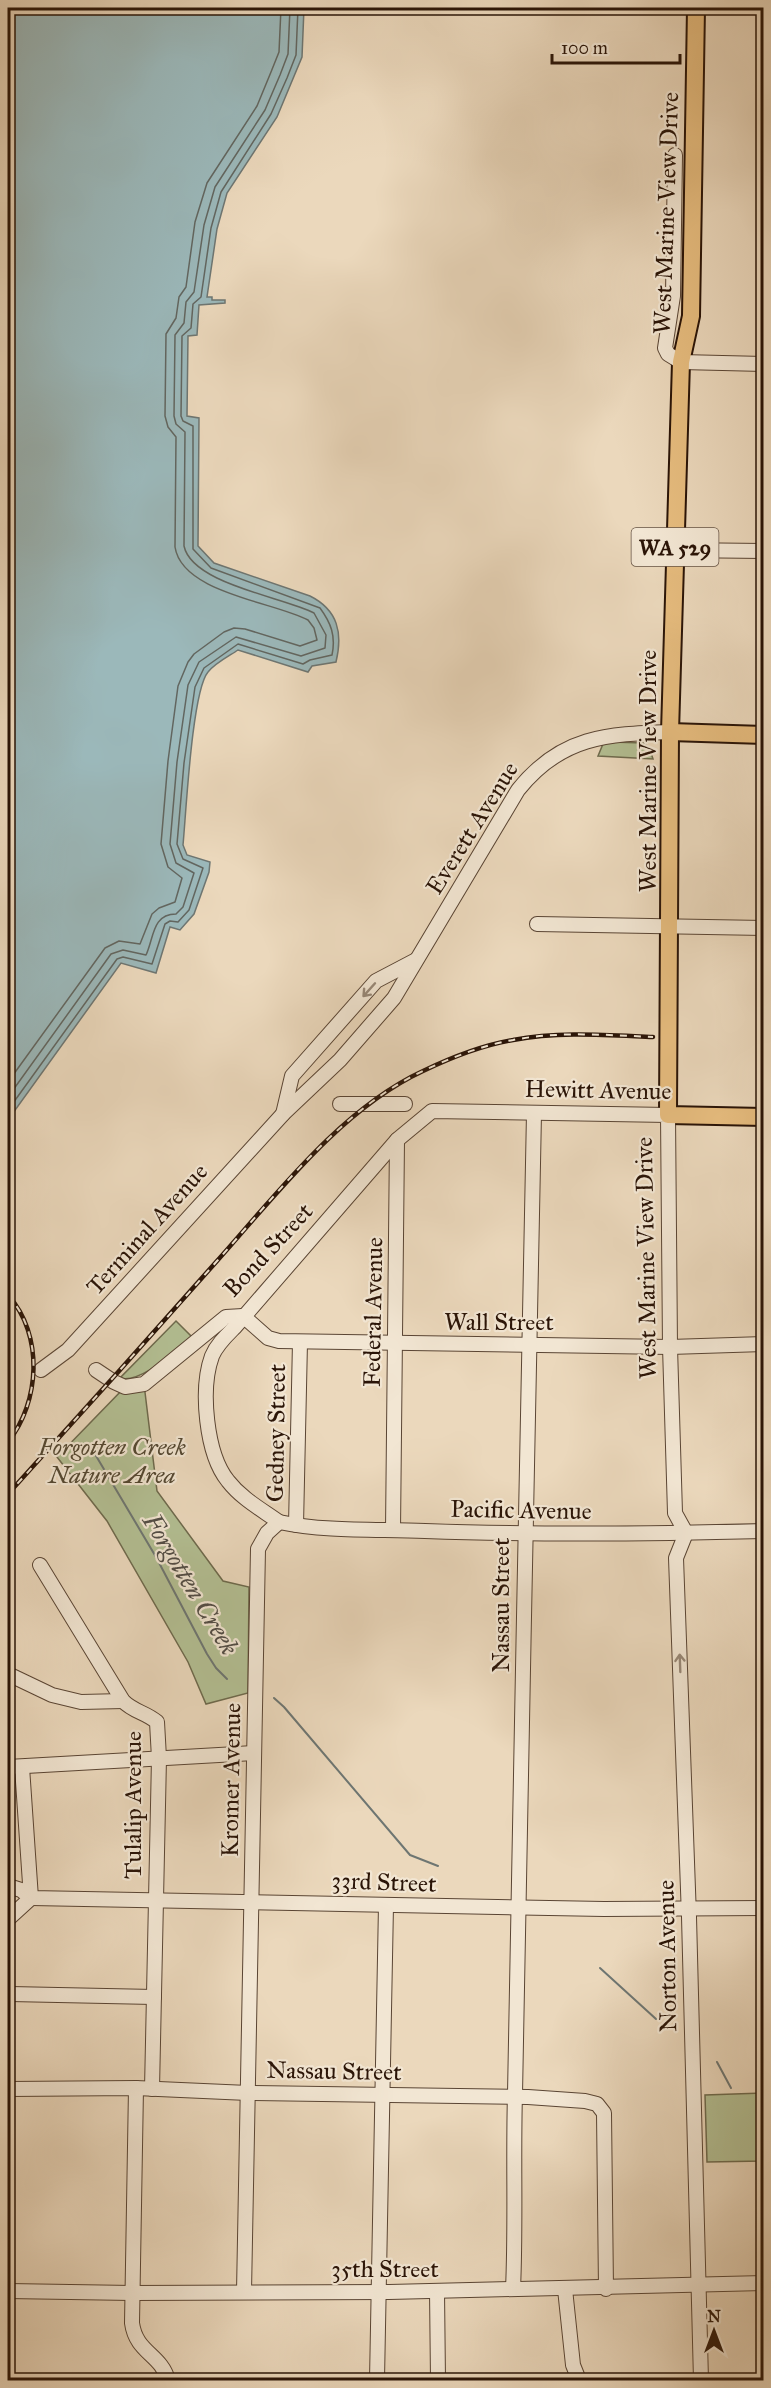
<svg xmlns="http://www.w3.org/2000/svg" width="771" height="2388" font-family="'IM FELL Great Primer',serif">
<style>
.green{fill:#b3bf93;stroke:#6e6a4d;stroke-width:1.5}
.water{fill:#9bb8ba;stroke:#6e7672;stroke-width:1.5}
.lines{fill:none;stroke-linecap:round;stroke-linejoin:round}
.shore{stroke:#626660;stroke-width:1.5}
.stream{stroke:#6e7672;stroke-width:2}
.minor-casing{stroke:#5a4534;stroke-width:16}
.major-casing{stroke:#2a1407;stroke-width:20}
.minor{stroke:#f2e6d3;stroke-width:14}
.major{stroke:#e6bc7e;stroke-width:16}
.rail-casing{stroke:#2a1407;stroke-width:4.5}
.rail{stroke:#f2e6d3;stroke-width:2;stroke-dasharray:7;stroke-linecap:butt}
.oneway{stroke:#988877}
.labels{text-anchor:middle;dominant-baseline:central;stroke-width:4.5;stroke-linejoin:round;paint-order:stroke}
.shield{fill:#f2e6d3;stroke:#665344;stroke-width:1.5}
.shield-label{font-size:22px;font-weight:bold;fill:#2a1407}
.street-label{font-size:24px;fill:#2a1407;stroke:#f2e6d3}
.park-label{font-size:24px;font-style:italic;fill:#534731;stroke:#f2e6d3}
.water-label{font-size:26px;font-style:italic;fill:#524d46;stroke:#f2e6d3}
</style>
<rect width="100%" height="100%" fill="#ebd8bc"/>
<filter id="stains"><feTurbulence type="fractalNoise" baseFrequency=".00333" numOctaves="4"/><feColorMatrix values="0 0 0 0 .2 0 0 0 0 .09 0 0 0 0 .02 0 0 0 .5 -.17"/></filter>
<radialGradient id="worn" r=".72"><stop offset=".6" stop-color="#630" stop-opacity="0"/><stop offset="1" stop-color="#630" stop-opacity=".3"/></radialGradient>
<g class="green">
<polygon points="611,742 644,743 650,750 653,759 598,756 603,744"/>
<path d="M176,1321L193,1338C177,1350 140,1384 120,1378Z"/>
<polygon points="144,1384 157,1491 223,1581 249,1587 248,1693 206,1704 188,1662 107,1521 57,1457 125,1387"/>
<polygon points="763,2093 763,2161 707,2162 705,2095"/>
</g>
<path class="water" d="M8,8H304L302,57L277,117L227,193L217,229L207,297H212V300H225V303L199,305L197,335L188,336L187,416L199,418L198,546L214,563L310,596C338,610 343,633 336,662L312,666L308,672L238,650C229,656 215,663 208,672C192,691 186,814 183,845L187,855L210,862L209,872L194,914L180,930L170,927L156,973L121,963L8,1120Z"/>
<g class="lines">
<g class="shore">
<path d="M8,1082L105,948L119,941L140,944L152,914L159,908L175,902L182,878L168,867L161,844L168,761L178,686L188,662L194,654L224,632L234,628L245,629L300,646L317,640L314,628L308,620C274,602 182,593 175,547L176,437L168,427L165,416L166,334L176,318L179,297L186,287L195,222L207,183L257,106L271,72L279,52L281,8"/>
<path d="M8,1097L111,954L123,950L146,955C154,938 152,914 176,914L183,907L194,873L176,863L170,844L177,762L188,685L199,662L236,637L301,656L325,648L326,635L314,613C283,597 192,584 184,546L185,432L176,424L174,416L175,335L184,323L186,302L194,292L204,225L215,187L265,110L280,75L288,54L290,8"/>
<path d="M8,1110L117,959L123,957L152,964L165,924L170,921L178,922L189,910L203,868L183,859L177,844L184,763L195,687L204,668L238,644L303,664L310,660L332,655C336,636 331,623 320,608L211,568L193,549V426L183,421L181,416L182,336L191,328L193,304L201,297L211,228L221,192L271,114L287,78L296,55L298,8"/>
</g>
<g class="stream">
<polyline points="89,1444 156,1557 207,1654 216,1668 227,1679"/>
<polyline points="274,1698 284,1707 410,1855 438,1866"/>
<polyline points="600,1968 656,2019"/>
<polyline points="717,2062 731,2088"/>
</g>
<g class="minor-casing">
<g id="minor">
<polyline points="675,155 673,296 665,348 668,354 681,362 764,364"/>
<polyline points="675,550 764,551"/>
<polyline points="537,924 764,928"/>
<polyline points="340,1104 405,1104"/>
<polyline points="283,1114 292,1076 376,981 416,960"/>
<polyline points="243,1316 268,1338 279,1341 670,1347 764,1344"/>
<path d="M41,1370L68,1350L283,1114L340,1060L394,998L518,790C561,736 607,734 670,732"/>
<polyline points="96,1370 114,1382 125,1387 144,1384 226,1317 243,1316"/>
<path d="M279,1522C327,1532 377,1529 425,1531C538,1535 651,1534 764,1531"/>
<polyline points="296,1525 300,1342"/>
<polyline points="393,1530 397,1140"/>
<polyline points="686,1533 676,1558 689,1917 701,2380"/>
<path d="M40,1565L123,1701C134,1712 145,1712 157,1722L159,1758L152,2089"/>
<polyline points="8,1674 52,1695 81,1702 123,1701"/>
<polyline points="8,1767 254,1753"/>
<polyline points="8,1886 21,1890 31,1898 604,1909 764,1908"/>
<polyline points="8,1919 31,1898 22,1767"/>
<polyline points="10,1994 154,1997"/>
<path d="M136,2088L132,2323C136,2353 161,2354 168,2380"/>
<polyline points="8,2089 136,2088 248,2093 528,2097 585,2101 597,2104 604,2113 606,2289"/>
<path d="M513,2289C516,2224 513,2159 515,2094C523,1767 525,1440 534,1113"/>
<polyline points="565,2289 573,2365 579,2380"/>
<polyline points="8,2291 132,2293 389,2292 764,2283"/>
<polyline points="437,2291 438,2380"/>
<path d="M244,2292L258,1549L267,1533L279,1522C261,1509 242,1499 228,1481C206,1454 200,1389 212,1356C217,1344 227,1335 235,1327L397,1140L432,1111L668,1115L670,1347L675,1513L686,1533"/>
<polyline points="377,2380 386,1905"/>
</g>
</g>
<g class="major-casing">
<g id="major">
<polyline points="696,8 691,316 681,362 670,732 668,1115 764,1117"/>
<polyline points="670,732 764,735"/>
</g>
</g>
<use href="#minor" class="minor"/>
<use href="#major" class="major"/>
<g class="rail-casing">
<g id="rail">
<path d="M8,1295C44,1335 40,1402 8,1442"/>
<path d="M8,1494C78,1417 148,1339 217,1261C276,1195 341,1109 423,1071C450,1058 483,1045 513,1040C559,1031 607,1035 653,1037"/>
</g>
</g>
<use href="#rail" class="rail"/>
</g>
<defs><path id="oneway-shaft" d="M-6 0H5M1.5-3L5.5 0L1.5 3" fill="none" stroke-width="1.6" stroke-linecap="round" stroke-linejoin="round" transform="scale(1.5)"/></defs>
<g class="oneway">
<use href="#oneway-shaft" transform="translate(369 990) rotate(132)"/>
<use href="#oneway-shaft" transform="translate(680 1663) rotate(-92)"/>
</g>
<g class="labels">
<rect class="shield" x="631.5" y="528" width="87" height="38" rx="4.5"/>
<g class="shield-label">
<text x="675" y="547">WA 529</text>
</g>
<g class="street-label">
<text transform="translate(666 213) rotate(-88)">West Marine View Drive</text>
<text transform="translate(648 771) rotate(-90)">West Marine View Drive</text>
<text transform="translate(472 828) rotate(-58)">Everett Avenue</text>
<text transform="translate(598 1090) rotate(1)">Hewitt Avenue</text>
<text transform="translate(147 1229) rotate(-48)">Terminal Avenue</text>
<text transform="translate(268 1250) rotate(-47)">Bond Street</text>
<text transform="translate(646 1258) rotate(-91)">West Marine View Drive</text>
<text transform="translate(373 1312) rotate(-89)">Federal Avenue</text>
<text x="499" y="1322">Wall Street</text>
<text transform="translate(276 1433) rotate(-89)">Gedney Street</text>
<text transform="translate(521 1510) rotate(1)">Pacific Avenue</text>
<text transform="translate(501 1605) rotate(-90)">Nassau Street</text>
<text transform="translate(231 1780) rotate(-89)">Kromer Avenue</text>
<text transform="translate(133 1805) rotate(-90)">Tulalip Avenue</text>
<text transform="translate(384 1882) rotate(2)">33rd Street</text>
<text transform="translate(667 1956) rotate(-91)">Norton Avenue</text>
<text transform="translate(334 2071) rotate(1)">Nassau Street</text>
<text x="385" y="2269">35th Street</text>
</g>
<g class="park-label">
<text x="112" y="1447">Forgotten Creek<tspan x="112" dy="28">Nature Area</tspan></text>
</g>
<g class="water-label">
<text transform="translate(191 1584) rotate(59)">Forgotten Creek</text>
</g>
</g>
<rect width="771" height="2388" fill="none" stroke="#ebd8bc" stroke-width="30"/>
<rect x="9" y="9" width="753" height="2370" fill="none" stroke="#2a1407" stroke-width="3"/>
<rect x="15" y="15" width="741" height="2358" fill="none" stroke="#2a1407" stroke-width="1.5"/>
<g transform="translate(714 2331)" stroke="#f2e6d3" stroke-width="4.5" paint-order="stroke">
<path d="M0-4.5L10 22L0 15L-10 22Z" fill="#2a1407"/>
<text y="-9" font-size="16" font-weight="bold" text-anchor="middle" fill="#2a1407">N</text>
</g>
<path d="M552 54v9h128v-9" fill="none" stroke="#2a1407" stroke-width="3"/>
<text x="561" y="54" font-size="18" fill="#2a1407" stroke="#f2e6d3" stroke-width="4.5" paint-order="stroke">100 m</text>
<rect width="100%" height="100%" filter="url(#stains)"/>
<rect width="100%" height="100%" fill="url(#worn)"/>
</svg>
